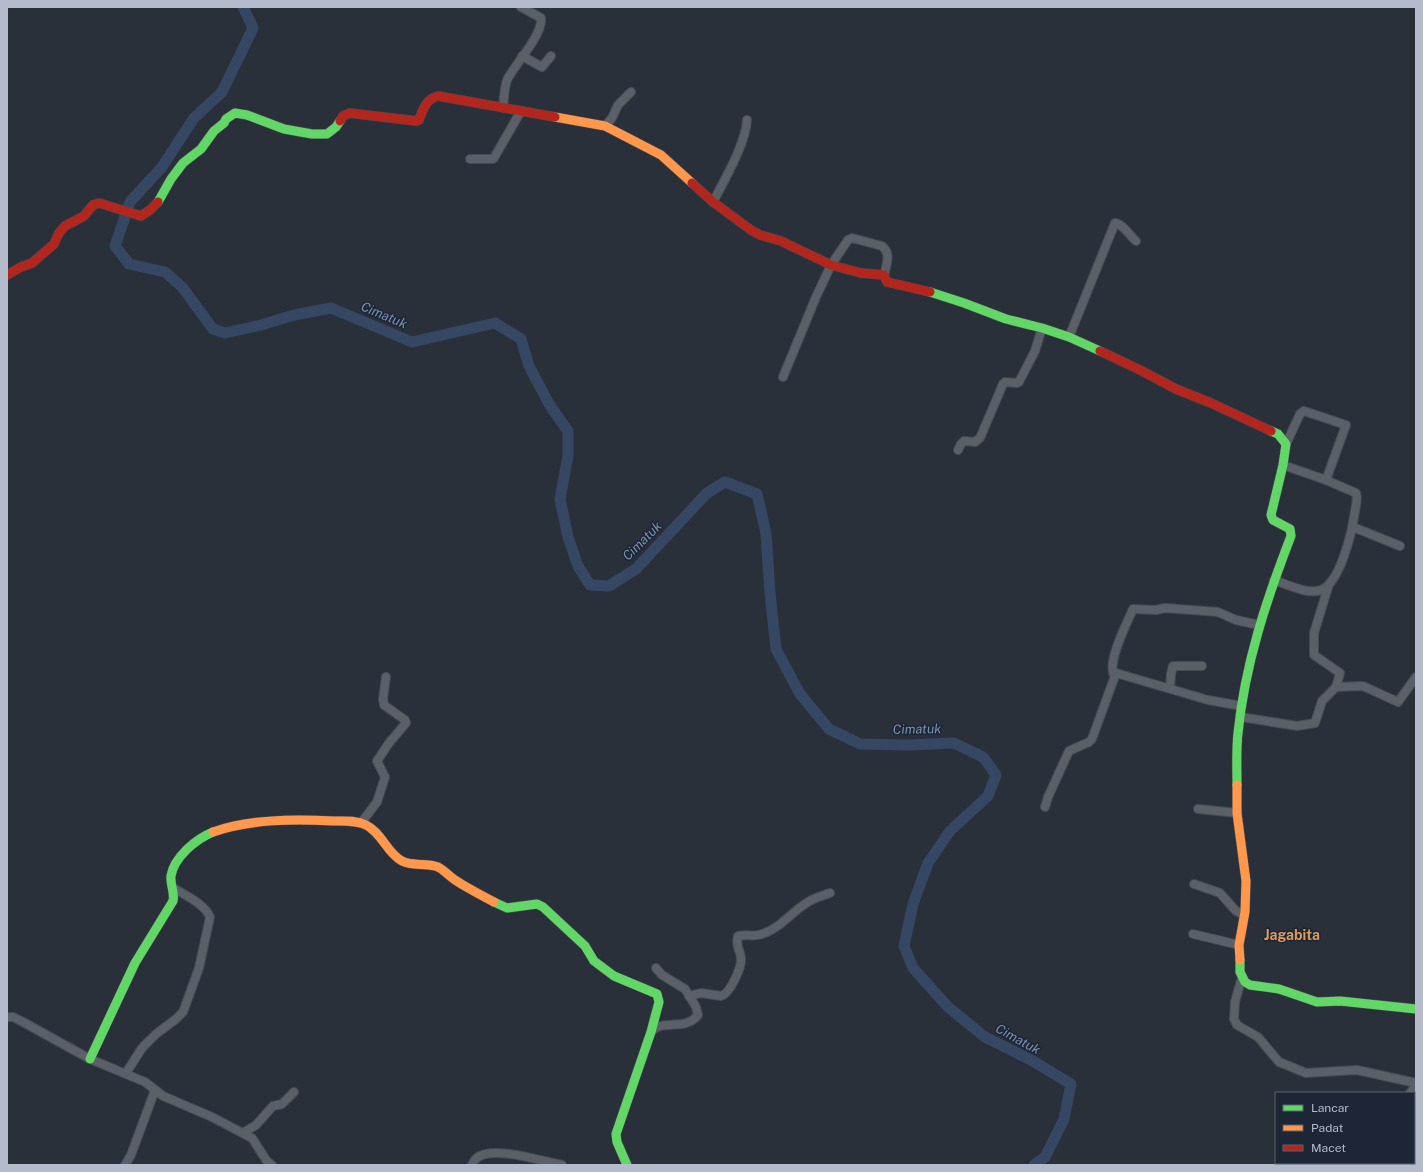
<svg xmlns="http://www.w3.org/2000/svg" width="1423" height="1172" font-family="'Public Sans',sans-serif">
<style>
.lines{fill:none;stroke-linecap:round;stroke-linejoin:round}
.river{stroke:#364764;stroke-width:11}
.street-casing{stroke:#474b52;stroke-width:10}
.fast-casing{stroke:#474b52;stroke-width:10}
.slow-casing{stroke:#474b52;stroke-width:10}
.jam-casing{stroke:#474b52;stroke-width:10}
.street{stroke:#5b5f67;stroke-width:8}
.fast{stroke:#63d668;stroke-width:9}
.slow{stroke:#ff974d;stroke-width:9}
.jam{stroke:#b3261e;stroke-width:9}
.labels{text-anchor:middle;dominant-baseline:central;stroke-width:3;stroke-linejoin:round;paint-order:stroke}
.water-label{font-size:13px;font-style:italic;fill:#7b90b3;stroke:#1d2635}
.quarter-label{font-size:14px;font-weight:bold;fill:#da9b60;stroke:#1d2635}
</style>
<rect width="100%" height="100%" fill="#2a303a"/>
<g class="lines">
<polyline class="river" points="243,7 253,28 222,92 194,118 162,167 130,202 115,246 129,264 165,272 182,287 213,329 225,333 261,325 294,315 331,308 412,342 495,323 521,339 529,366 549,404 568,431 568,456 560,499 568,537 578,566 590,585 609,586 636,569 707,493 725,482 757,494 766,533 770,593 776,649 800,694 829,729 860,744 909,745 954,743 983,757 996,775 988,796 950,831 928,863 913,904 904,946 913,968 948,1007 985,1037 1031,1060 1071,1084 1064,1119 1045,1157 1034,1165"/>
<g class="street-casing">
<g id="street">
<polyline points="522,56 542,67 551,56"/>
<path d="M503,108C504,99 504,89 507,80C515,64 543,35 541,18L521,7"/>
<polyline points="605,126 612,118 618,105 631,92"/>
<polyline points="470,159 493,159 494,158 521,111"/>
<path d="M713,202C724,181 746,143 747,120"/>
<path d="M1069,337L1115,223C1123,224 1130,236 1136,241"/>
<path d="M783,377L816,297L831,265L848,240L852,238L882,246C891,253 887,264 884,275"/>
<polyline points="1286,444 1300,414 1304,411 1346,425 1326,480"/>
<polyline points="958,450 961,444 964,441 975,442 980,438 1003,384 1005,382 1017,383 1019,382 1035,351 1042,328"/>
<polyline points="1353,527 1400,546"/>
<path d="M1274,580C1286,584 1308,595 1321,590C1341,582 1352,531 1355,511C1356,505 1358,499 1356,493L1326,480L1283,465"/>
<path d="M1114,675C1107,661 1127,623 1133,609L1156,610L1165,608L1218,612L1236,620L1259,625"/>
<polyline points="1336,687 1363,686 1398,702 1416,677"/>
<polyline points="1170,688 1171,674 1173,666 1202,666"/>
<polyline points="1241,717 1297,726 1315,723 1322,701 1336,687 1340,673 1314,655 1314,633 1329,584"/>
<polyline points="1045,807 1048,797 1069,751 1089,742 1092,739 1116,673 1208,700 1242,706"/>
<polyline points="1198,809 1237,813"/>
<polyline points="361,823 377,802 385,777 377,761 389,743 406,723 405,720 384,705 383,699 386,677"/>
<polyline points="1194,884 1220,893 1236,911 1244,915"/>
<polyline points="1193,934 1239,945"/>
<polyline points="1242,978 1238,991 1235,1002 1234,1019 1237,1025 1258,1037 1279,1062 1306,1073 1357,1070 1416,1083"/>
<path d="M689,996L701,993L721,996C730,994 742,967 741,958C740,949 735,946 738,936C746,934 755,937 762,934C779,929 791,913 805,904C813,898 822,896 830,893"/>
<polyline points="7,1017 13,1017 23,1022 90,1059 145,1082 163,1096 212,1117 252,1138 266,1160 272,1165"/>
<path d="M651,1032C662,1018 685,1032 698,1015L696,1007L685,989L662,975L656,968"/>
<path d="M126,1073L142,1048L156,1034L176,1019L183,1012L199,968L210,917C204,903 184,895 172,887"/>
<polyline points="1410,1093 1416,1086"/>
<polyline points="243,1133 256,1125 273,1106 282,1104 294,1092"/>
<polyline points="1414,1150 1416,1150"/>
<polyline points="125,1165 131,1155 155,1090"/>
<path d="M472,1165C474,1161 475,1158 480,1156C497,1147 542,1161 562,1165"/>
<polyline points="1349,1165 1349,1163"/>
</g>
</g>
<g class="fast-casing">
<g id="fast">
<polyline points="158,202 171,179 183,163 201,149 214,131 224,123 226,119 235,113 247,115 284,129 312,134 327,134 336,127 340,121"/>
<polyline points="930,292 964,303 1006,319 1042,328 1069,337 1100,351"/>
<path d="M1237,785C1237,768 1236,750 1238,733C1245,664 1266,601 1291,536L1290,529L1273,520L1271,515L1283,465L1286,444L1278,434L1271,431"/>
<polyline points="494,902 507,908 537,904 543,907 585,946 594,961 614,976 657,994 659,1002 651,1032 616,1134 617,1142 627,1165"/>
<polyline points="1240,960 1240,972 1245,982 1250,985 1279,989 1317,1002 1340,1001 1416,1009"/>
<path d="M90,1059L135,963L173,901C175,892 170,885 171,876C174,857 196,839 213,832"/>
</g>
</g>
<g class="slow-casing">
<g id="slow">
<polyline points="555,117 605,126 661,155 692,183"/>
<polyline points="1237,785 1237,813 1246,881 1245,912 1239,945 1240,960"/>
<path d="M213,832C250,819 294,819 333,821C344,821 356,820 366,825C382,833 387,853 402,861C413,867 426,862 438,867C444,870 449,876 455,880C467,888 481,895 494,902"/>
</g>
</g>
<g class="jam-casing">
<g id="jam">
<path d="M340,121L343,116L350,113L416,121L419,120C423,109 426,99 438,96L555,117"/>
<polyline points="692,183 713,202 751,230 760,235 781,241 831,265 861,273 884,275 887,282 930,292"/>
<polyline points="7,275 21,267 32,263 54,244 59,233 65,226 84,216 93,205 99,203 141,216 150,210 158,202"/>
<polyline points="1100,351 1140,370 1176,389 1211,403 1271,431"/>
</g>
</g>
<use href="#street" class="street"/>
<use href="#fast" class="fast"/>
<use href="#slow" class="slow"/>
<use href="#jam" class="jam"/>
</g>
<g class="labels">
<g class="water-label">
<text transform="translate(384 315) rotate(23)">Cimatuk</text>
<text transform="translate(642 541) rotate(-45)">Cimatuk</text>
<text transform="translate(917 729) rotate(-1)">Cimatuk</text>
<text transform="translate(1018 1039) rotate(29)">Cimatuk</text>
</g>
<g class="quarter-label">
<text x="1292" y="935">Jagabita</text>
</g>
</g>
<rect width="1423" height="1172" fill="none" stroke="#b4bccb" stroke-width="16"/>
<rect x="1275" y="1092" width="140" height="72" fill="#1d2635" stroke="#596271"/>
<rect x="1283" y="1105" width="20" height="6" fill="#63d668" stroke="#596271"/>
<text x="1311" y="1112" font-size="12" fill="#b4bccb">Lancar</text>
<rect x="1283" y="1125" width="20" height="6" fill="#ff974d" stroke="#596271"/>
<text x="1311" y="1132" font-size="12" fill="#b4bccb">Padat</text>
<rect x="1283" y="1145" width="20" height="6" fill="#b3261e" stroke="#596271"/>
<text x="1311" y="1152" font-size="12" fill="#b4bccb">Macet</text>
</svg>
